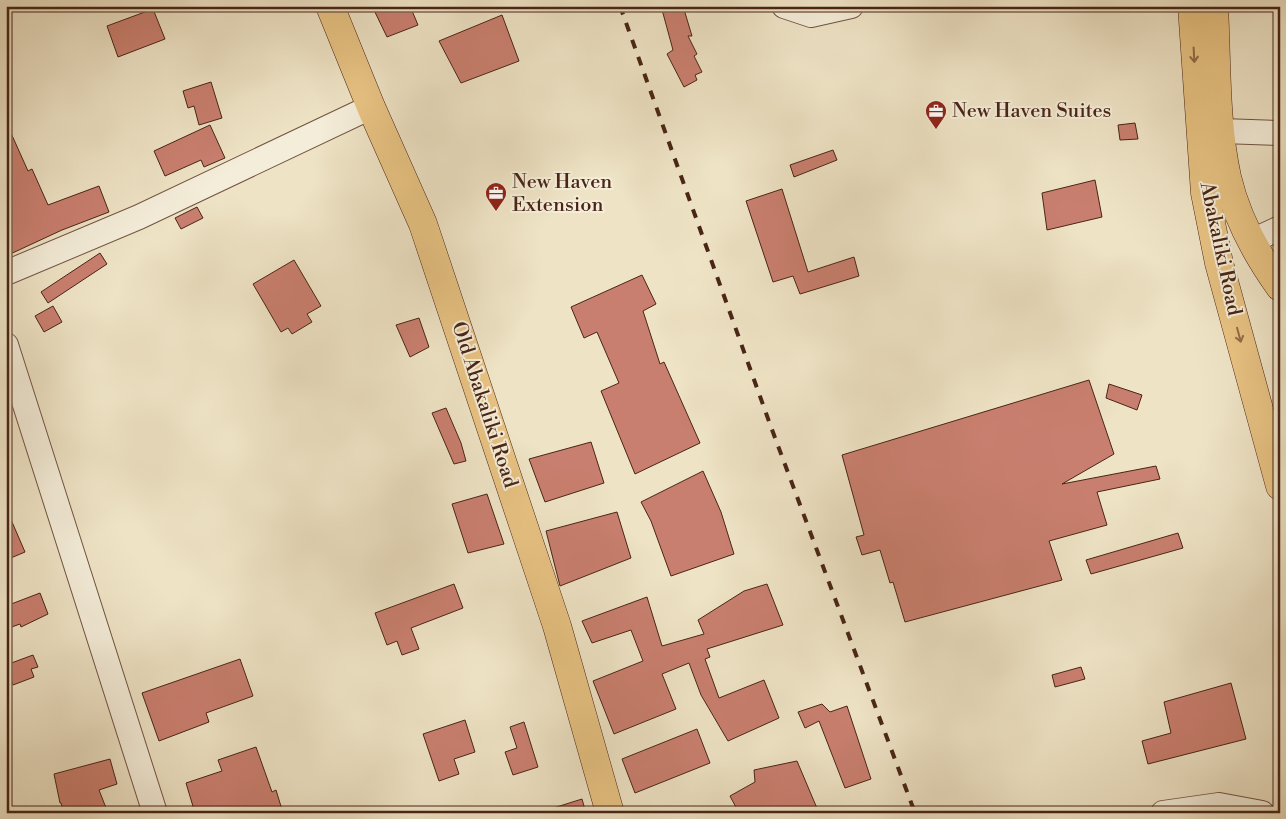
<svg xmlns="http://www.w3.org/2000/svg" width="1286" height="819" font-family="'Libre Bodoni',serif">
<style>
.building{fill:#c97f6f;stroke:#492516}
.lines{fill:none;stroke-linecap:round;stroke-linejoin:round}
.minor-casing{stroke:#725442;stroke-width:26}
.major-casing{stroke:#492516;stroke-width:29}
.highway-casing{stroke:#492516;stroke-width:29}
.minor{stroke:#f4edd9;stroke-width:24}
.major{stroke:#e7c282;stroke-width:28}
.highway{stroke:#e7c282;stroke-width:28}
.rail{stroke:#492516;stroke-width:4;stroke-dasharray:9 9;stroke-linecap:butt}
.oneway{stroke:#906c47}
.labels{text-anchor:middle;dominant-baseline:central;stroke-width:4;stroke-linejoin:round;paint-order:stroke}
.poi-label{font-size:20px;fill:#492516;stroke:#f4edd9;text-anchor:start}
.street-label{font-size:20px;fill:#492516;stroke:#f4edd9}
</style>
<rect width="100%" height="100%" fill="#eee3c5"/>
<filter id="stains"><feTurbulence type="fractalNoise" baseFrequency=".004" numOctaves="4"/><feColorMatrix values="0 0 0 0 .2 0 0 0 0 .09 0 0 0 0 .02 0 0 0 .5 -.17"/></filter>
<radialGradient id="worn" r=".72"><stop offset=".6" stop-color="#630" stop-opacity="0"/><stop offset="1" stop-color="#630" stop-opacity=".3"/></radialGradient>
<g class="building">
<polygon points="372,6 410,6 418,25 387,37"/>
<polygon points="661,6 683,6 692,36 688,36 697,54 694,56 702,72 695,75 697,80 684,87 667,54 673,50"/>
<polygon points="153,9 165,39 118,57 107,26"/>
<polygon points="502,15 519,61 461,83 439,41"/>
<polygon points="211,82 222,118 199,125 194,106 188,108 183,91"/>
<polygon points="6,122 28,171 32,169 48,205 99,186 109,212 62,230 6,256"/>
<polygon points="1135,123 1138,139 1120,140 1118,125"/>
<polygon points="210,125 225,158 204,167 201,160 165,176 154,151"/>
<polygon points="833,150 837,160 794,177 790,165"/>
<polygon points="1095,180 1102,217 1047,230 1042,193"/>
<polygon points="782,189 808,272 854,257 859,276 800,294 793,276 773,282 746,201"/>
<polygon points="197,207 203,218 181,229 175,218"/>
<polygon points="100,253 107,264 48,303 41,292"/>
<polygon points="294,260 321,306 307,314 312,322 292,334 288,328 281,332 253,284"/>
<polygon points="642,275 656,304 643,311 660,364 664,362 700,443 635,474 601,391 619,383 597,332 584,338 571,307"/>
<polygon points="53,306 62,322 44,332 35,316"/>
<polygon points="419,318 429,347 410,357 396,325"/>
<polygon points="1089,380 1114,454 1062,484 1156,466 1160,479 1097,492 1107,525 1049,541 1062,580 905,622 893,582 890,583 880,550 862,555 856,537 864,535 842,455"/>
<polygon points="1109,384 1142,395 1137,410 1106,398"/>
<polygon points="446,408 461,443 466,461 454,464 432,413"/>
<polygon points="591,442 604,483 545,502 529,459"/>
<polygon points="703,471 721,512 734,554 671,576 651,521 641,502"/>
<polygon points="487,494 504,544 468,553 452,504"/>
<polygon points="6,508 25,552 6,560"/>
<polygon points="617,512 631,558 560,586 546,531"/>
<polygon points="1178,533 1183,548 1091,574 1086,560"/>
<polygon points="454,584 463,608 411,628 419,649 402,655 397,641 387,645 375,613"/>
<polygon points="767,584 783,625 707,649 710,657 705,659 719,698 764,680 779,718 728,741 701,695 689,663 662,674 676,709 614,734 593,681 643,661 631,630 592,643 582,621 647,597 662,646 704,634 698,620 744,591"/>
<polygon points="40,593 48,614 21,627 20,624 6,629 6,606"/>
<polygon points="33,655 38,667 31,669 34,677 13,685 6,665"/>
<polygon points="240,659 253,696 206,713 209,722 159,741 142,693"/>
<polygon points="1081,667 1085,679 1055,687 1052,675"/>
<polygon points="1231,683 1246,739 1148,764 1142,741 1171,733 1164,702"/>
<polygon points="822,704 830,712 847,706 871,779 845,788 819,721 805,728 798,712"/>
<polygon points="465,720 475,752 454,759 459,774 439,781 423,734"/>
<polygon points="524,722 538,767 513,775 505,752 517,748 510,727"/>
<polygon points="697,729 710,763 635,793 622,759"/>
<polygon points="256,747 272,792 276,790 283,813 195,813 186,783 222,771 218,760"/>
<polygon points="110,759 117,784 99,790 108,813 64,813 61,803 60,803 54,774"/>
<polygon points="797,761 819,813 739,813 730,796 755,782 754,770"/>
<polygon points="582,799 586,813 547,813 547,810"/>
</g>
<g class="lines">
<g class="minor-casing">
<g id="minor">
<polyline points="784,6 811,15 851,6"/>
<polyline points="1222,131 1280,133"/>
<polyline points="1252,241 1280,228"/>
<polyline points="6,273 139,217 371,107"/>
<polyline points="6,345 155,813"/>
<polyline points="1163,813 1219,805 1262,813"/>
</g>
</g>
<g class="major-casing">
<polyline id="major" points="330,6 371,107 423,224 557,626 610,813"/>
</g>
<g class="highway-casing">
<g id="highway">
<polyline points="1192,6 1205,193 1219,263 1280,486"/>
<path d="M1214,6C1217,63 1215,122 1227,177C1236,216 1257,255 1280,287"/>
</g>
</g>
<use href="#minor" class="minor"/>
<use href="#major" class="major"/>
<use href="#highway" class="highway"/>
<polyline class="rail" points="620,6 771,427 915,813"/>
</g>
<defs><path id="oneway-shaft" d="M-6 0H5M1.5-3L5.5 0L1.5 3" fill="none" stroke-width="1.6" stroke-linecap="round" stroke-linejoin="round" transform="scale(1.25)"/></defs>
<g class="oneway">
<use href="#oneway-shaft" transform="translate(1194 55) rotate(87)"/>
<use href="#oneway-shaft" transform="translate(1239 335) rotate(75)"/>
</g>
<defs>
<g id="office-pin" transform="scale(1.125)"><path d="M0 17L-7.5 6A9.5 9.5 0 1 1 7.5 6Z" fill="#8f2418" stroke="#f4edd9"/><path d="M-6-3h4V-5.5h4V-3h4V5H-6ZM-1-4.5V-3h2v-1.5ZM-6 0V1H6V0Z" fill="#fff"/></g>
</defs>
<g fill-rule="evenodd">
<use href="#office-pin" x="936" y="111"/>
<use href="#office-pin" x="496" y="193"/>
</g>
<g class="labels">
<g class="poi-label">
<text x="952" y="111">New Haven Suites</text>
<text x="512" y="182">New Haven<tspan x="512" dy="23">Extension</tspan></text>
</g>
<g class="street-label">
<text transform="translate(1220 249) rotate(78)">Abakaliki Road</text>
<text transform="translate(484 405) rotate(72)">Old Abakaliki Road</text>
</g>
</g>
<rect width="1286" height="819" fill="none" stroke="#eee3c5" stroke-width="25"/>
<rect x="8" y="8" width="1271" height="804" fill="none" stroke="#492516" stroke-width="2.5"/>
<rect x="12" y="12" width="1261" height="794" fill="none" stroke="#492516"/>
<rect width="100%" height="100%" filter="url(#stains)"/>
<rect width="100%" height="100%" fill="url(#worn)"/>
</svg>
